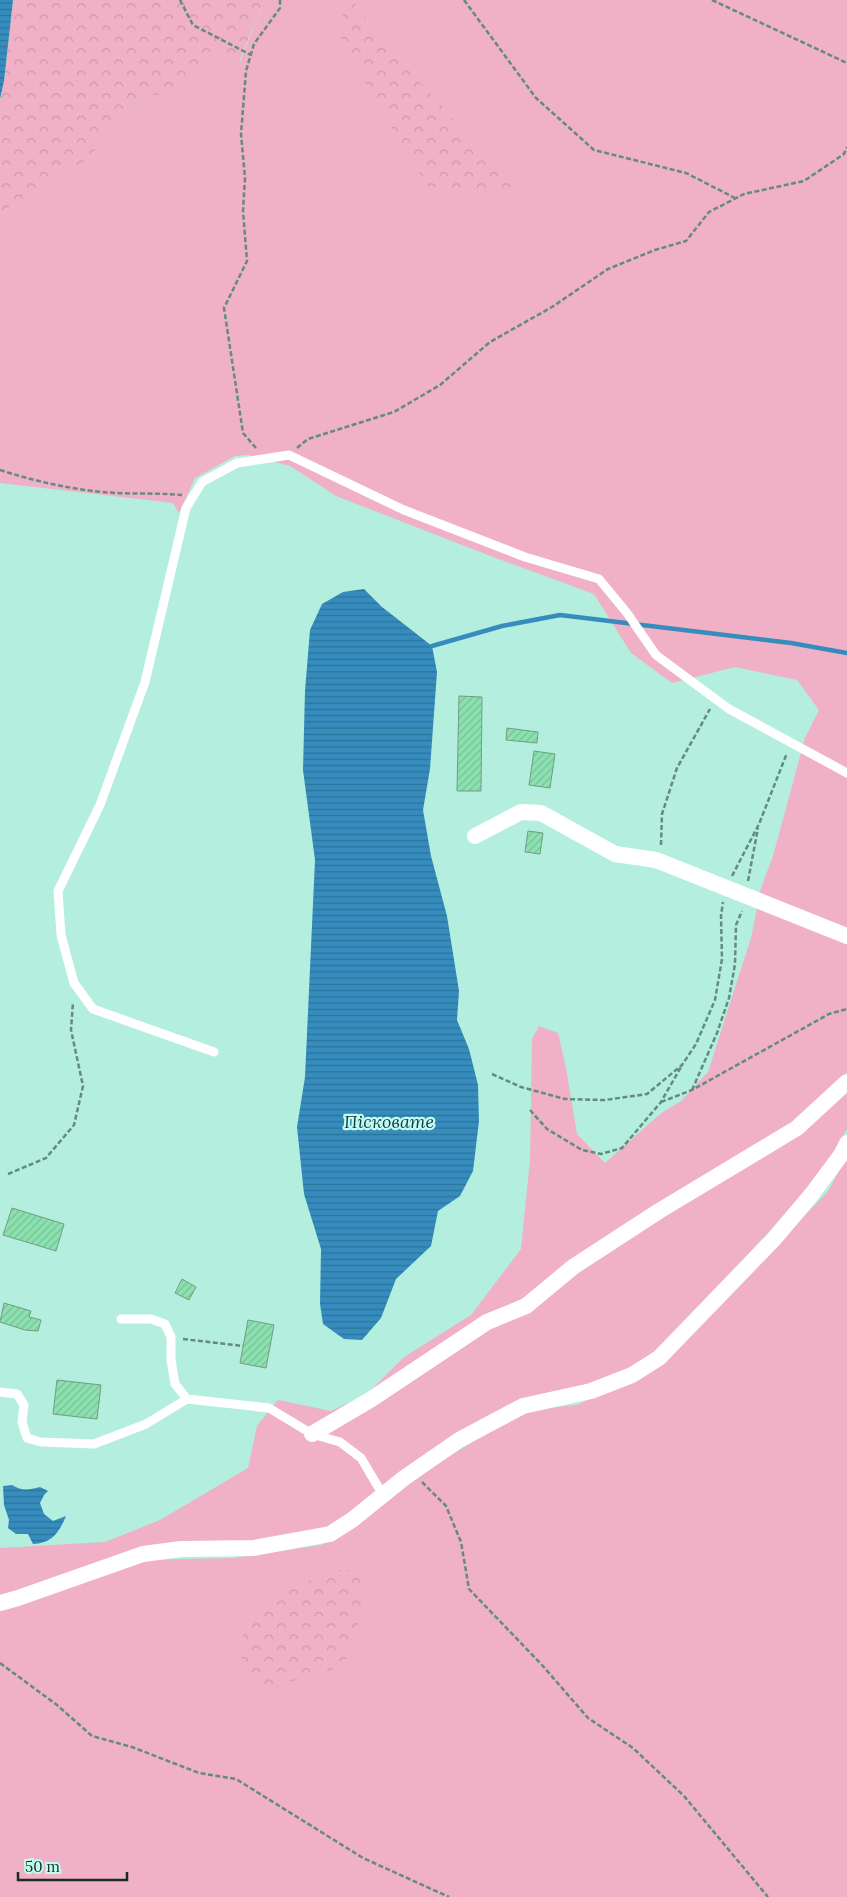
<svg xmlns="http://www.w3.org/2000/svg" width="847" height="1897" font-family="Lora,serif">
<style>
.grass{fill:#f0b0c6}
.forest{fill:url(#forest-crowns)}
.water{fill:url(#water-rules)}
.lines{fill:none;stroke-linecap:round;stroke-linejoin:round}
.stream{stroke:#358cbd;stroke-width:4.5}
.building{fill:url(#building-hatch);stroke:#719d82}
.path{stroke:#638b81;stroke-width:2.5;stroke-dasharray:5 2.5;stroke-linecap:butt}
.lane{stroke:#fff;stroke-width:9}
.street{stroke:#fff;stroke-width:16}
.labels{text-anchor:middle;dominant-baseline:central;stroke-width:4.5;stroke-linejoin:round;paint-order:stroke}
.water-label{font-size:18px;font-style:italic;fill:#14394e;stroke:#c1fcec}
</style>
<defs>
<pattern id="forest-crowns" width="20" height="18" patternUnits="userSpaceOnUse" patternTransform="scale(1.25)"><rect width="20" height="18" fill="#f0b0c6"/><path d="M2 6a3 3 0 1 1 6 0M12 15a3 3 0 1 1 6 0" fill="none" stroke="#cd98aa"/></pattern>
<pattern id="water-rules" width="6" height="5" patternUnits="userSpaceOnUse" patternTransform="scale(1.25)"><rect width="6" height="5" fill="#358cbd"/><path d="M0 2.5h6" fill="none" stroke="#2c739a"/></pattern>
<pattern id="building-hatch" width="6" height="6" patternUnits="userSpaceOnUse" patternTransform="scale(1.25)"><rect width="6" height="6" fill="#8be1af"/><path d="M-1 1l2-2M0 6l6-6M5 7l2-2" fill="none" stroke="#77c197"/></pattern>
</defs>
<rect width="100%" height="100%" fill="#b4eedf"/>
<g class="grass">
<polygon points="264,0 847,0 847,1129 819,1178 655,1354 627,1373 580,1389 523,1400 324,1529 251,1542 179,1542 0,1596 0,1548 105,1542 160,1520 248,1468 257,1426 278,1400 331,1411 366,1395 404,1357 471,1315 521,1249 530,1160 532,1039 539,1026 558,1033 566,1068 577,1134 605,1163 660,1114 681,1101 708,1072 751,938 761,888 773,856 805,738 819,710 797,680 735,667 672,683 631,653 594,594 493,557 336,496 290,466 248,455 235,456 195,478 179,513 173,503 0,483 0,213 90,158 110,128 142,97 182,91 213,47 240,62"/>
<polygon points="847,1157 847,1897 0,1897 0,1608 141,1560 232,1558 321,1545 351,1528 436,1464 527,1410 577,1405 662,1364 734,1291 828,1191"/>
</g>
<g class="forest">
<polygon points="13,0 264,0 239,62 213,47 182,91 142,97 110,128 90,158 0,213 0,99 4,81"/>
<polygon points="348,0 352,0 392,52 451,116 514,188 480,193 428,186 394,133 337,32"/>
<polygon points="338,1570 360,1570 362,1613 344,1665 315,1676 265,1687 242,1668 241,1638 279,1591"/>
</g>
<g class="water">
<polygon points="0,0 13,0 4,81 0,99"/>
<polygon points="364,589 382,607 432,646 437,672 430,769 423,810 431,856 447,916 459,991 457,1020 469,1049 478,1085 479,1121 473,1171 460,1196 438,1211 431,1246 396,1279 381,1318 362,1340 344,1339 323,1324 320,1304 321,1249 304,1194 297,1127 305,1077 315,860 303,770 305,691 310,630 322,604 343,592"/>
<path d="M12,1485C22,1491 28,1490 40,1487L48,1491L44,1495L40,1503L44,1514L53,1521L66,1516C59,1533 52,1543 33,1544L28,1534H16L8,1528L9,1520L4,1505L3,1486Z"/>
</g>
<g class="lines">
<polyline class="stream" points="432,646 502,626 560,615 791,643 847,653"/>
</g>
<g class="building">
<polygon points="459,696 482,697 481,791 457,791"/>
<polygon points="507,728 538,732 537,743 506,740"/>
<polygon points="534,751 555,754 550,788 529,785"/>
<polygon points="528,831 543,833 540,854 525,852"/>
<polygon points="12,1208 64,1224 56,1251 3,1235"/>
<polygon points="182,1279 196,1287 189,1300 175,1293"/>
<polygon points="4,1303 31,1311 29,1317 41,1320 38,1331 25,1330 0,1322"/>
<polygon points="248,1320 274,1325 266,1368 240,1363"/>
<polygon points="57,1380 101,1385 97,1419 53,1414"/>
</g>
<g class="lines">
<g class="path">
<polyline points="180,0 193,25 251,55"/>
<polyline points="464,0 536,98 594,150 686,173 735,198"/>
<polyline points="712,0 847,63"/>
<polyline points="256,448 243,433 224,308 247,261 243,211 245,178 241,134 246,71 254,44 280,8 280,0"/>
<polyline points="297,448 308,439 394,412 440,385 490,342 552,307 608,269 655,250 686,241 709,212 744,194 804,181 844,154 847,147"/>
<path d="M0,470C37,482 78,491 117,493C139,494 160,493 182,495"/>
<polyline points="661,845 662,814 677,768 710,709"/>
<polyline points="732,876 759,824 787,753"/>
<polyline points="748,881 758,828"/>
<polyline points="492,1074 521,1087 565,1099 605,1100 647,1094 682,1065 696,1044 715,1000 722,959 721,916 723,902"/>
<polyline points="692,1090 717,1033 729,998 735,964 736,925 742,911"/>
<polyline points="661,1102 692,1090 829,1014 847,1009"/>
<polyline points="530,1110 547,1129 582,1150 601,1154 622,1148 661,1102 681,1067"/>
<polyline points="8,1174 46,1158 74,1125 83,1086 71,1030 73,1002"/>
<polyline points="183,1339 243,1346"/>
<polyline points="422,1482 446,1506 461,1542 469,1589 542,1665 588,1718 633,1748 684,1796 768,1897"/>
<polyline points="0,1663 57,1705 92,1736 132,1747 199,1773 236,1779 363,1858 449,1897"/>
</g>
<g class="lane">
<polyline points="214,1052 93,1009 74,983 61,935 58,891 100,805 145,682 186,508 202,482 237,463 289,455 404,510 525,557 599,579 627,613 656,655 729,709 847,773"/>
<polyline points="121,1319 151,1319 165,1324 171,1337 171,1360 175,1384 187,1399"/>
<polyline points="0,1392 17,1394 24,1405 22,1422 27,1438 41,1442 94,1444 146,1424 187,1399 269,1408 312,1434 340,1442 361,1458 383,1495"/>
</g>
<g class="street">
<polyline points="475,836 521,812 541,813 615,854 656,860 847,936"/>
<polyline points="312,1434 370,1400 487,1322 526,1306 573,1267 659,1211 797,1128 847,1082"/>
<polyline points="0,1603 18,1598 143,1554 181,1549 254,1548 330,1534 352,1520 404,1478 459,1440 523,1406 591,1391 632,1375 659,1358 774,1239 812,1194 841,1155 847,1143"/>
</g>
</g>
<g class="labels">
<g class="water-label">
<text x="389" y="1121">Пісковате</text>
</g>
</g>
<path d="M18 1872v8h109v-8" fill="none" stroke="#152c27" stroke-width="2.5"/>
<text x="25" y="1872" font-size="15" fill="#152c27" stroke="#c1fcec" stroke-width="4" paint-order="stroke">50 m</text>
</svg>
